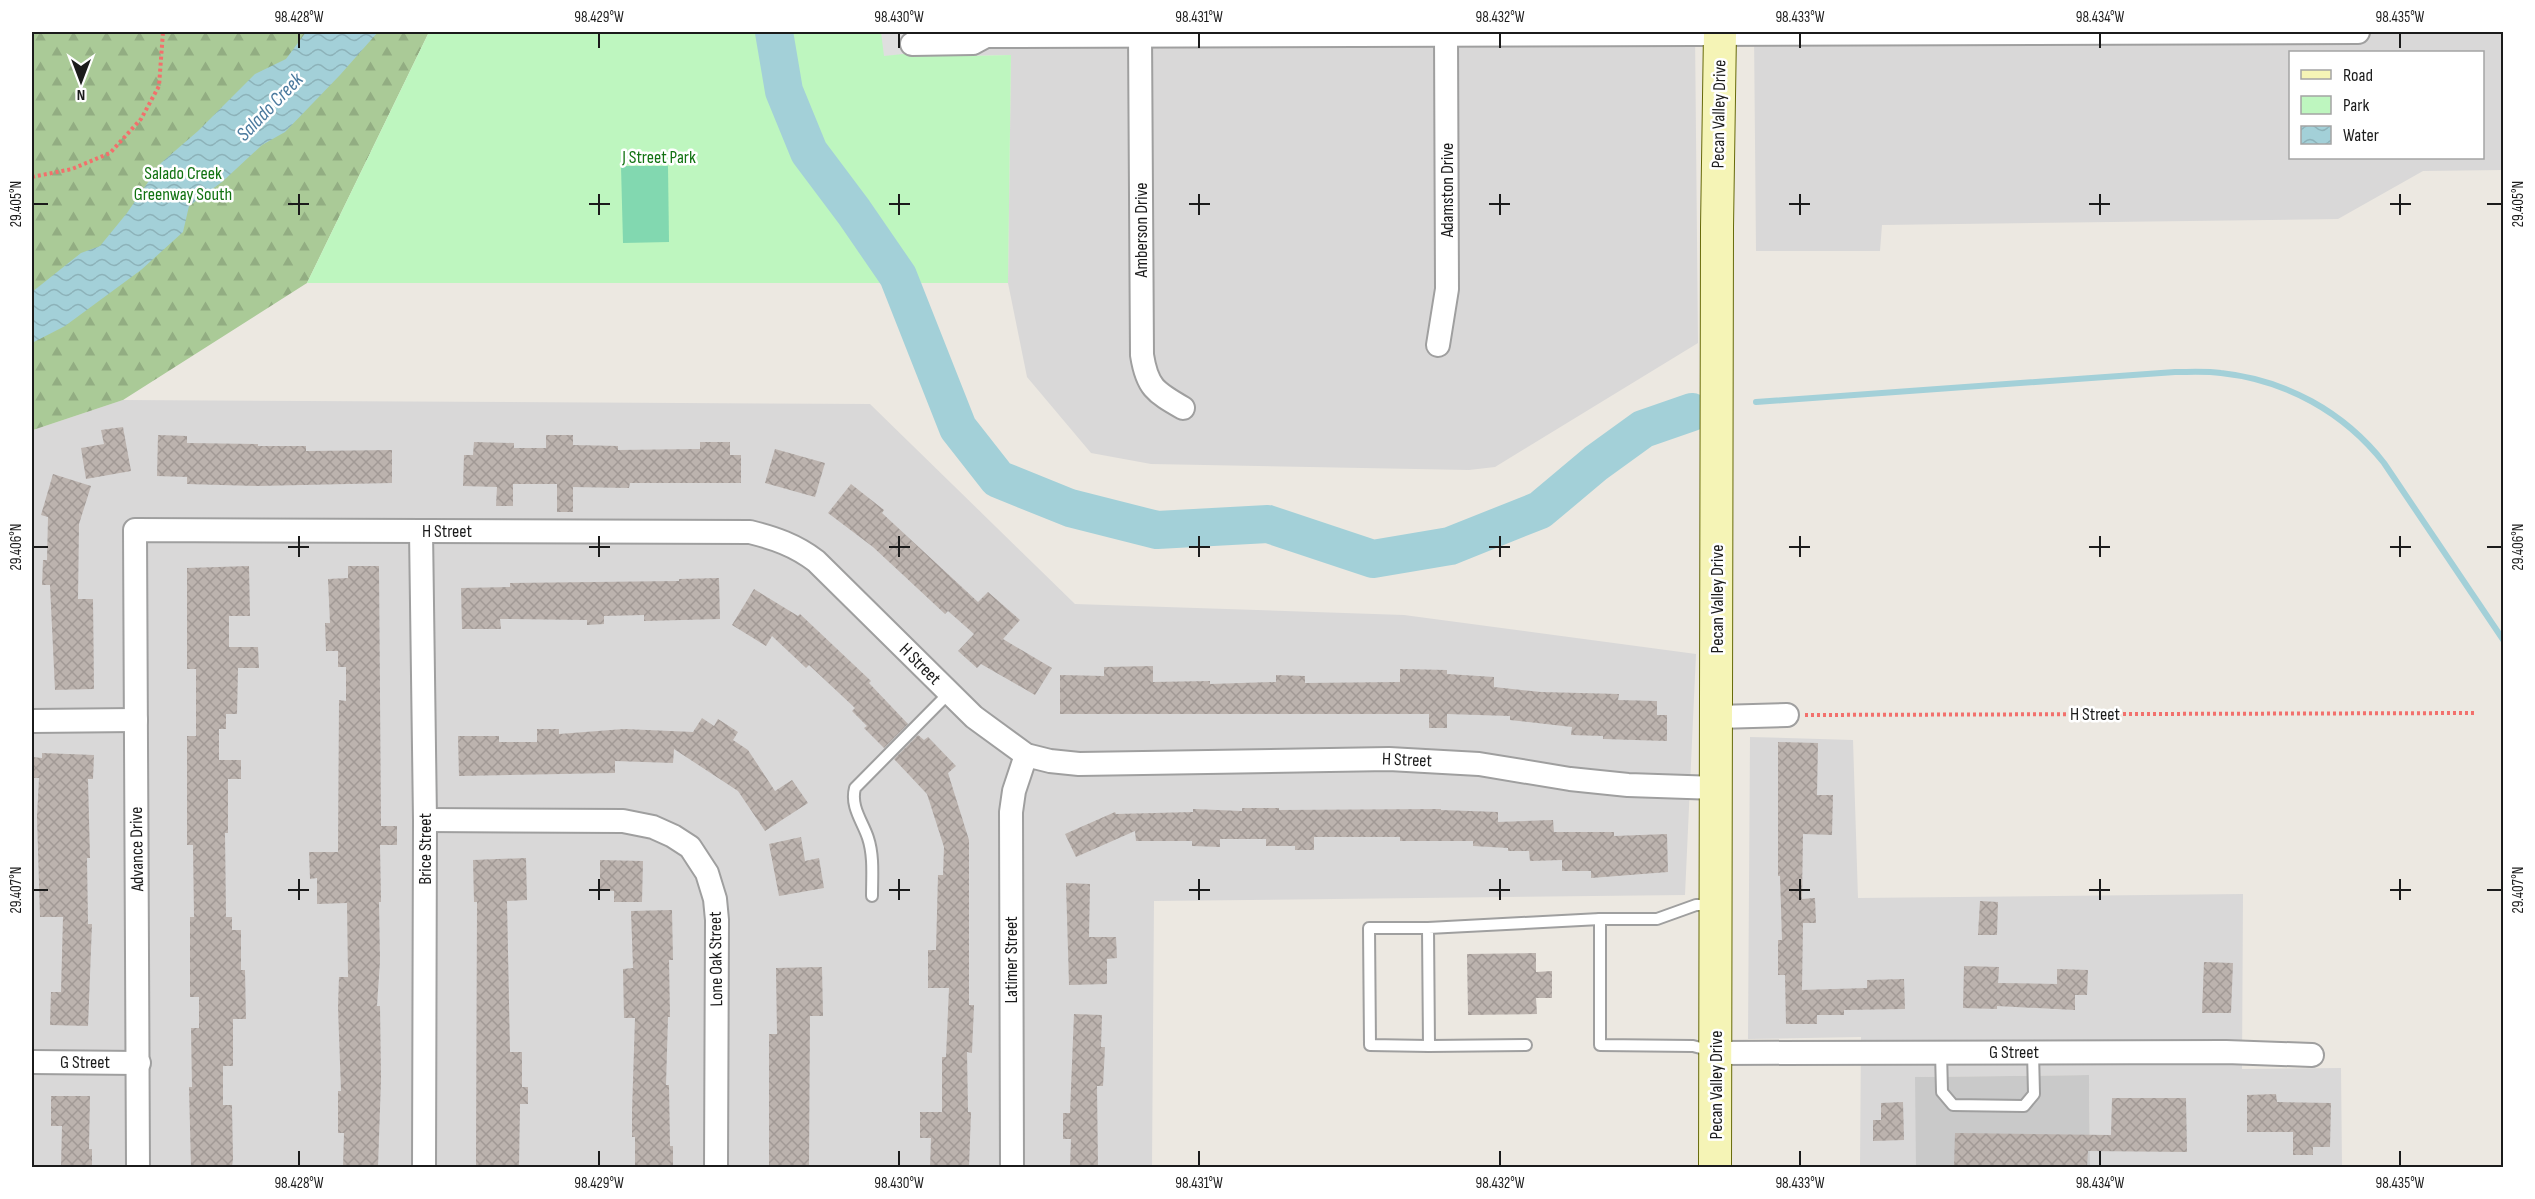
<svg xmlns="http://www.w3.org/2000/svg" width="2535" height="1199" font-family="'Sofia Sans Condensed',sans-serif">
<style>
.residential{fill:#d9d8d8;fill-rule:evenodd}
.religious{fill:#c9c9c9}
.forest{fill:url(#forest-firs)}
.park{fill:#bef6bf}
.pitch{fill:#82d8b0}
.parking{fill:#dfdfdf}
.water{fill:url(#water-waves)}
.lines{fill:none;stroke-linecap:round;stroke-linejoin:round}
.stream{stroke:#a3d0d8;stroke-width:6}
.river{stroke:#a3d0d8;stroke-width:38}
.building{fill:url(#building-cross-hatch)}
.service-casing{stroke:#9f9f9f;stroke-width:14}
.minor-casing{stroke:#9f9f9f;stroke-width:26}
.secondary-casing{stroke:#676a0a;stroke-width:34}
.path{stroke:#f2706c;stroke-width:4;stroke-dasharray:3 3;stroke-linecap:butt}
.service{stroke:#fff;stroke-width:10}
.minor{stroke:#fff;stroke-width:22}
.secondary{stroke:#f5f4b6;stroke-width:32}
.ticks{fill:none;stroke:#1b1b1b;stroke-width:2}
.labels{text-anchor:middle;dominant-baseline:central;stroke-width:5;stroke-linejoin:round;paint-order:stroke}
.street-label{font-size:18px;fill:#1b1b1b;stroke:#fff}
.park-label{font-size:18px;fill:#117211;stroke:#fff}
.water-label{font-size:20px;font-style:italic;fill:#4b7a9e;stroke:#fff}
.neatline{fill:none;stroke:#1b1b1b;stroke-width:2}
.ticks-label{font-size:15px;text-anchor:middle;fill:#1b1b1b}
</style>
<defs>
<pattern id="forest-firs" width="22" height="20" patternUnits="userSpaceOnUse" patternTransform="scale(1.5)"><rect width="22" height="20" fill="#aaca97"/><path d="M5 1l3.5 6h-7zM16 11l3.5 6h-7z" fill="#92ad82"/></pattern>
<pattern id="water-waves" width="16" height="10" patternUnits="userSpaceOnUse" patternTransform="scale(1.5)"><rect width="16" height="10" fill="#a3d0d8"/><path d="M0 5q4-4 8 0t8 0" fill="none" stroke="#8cb2b9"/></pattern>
<pattern id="building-cross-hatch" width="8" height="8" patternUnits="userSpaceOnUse" patternTransform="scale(1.5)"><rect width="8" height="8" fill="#bcb3ae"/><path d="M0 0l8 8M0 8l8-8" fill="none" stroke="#a19995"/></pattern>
</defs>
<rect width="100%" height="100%" fill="#ece8e1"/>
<g class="residential">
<polygon points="965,32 1695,32 1698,343 1495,467 1469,470 1151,464 1091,453 1027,377 1008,283 1011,55 967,56"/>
<path d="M1754,32H2503V170L2423,171L2338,219L1882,225L1880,251H1756ZM2290,52H2482V158H2290Z"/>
<polygon points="123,400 870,404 1075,604 1404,615 1696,654 1685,895 1154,901 1152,1167 32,1167 32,433 33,430"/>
<polygon points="1750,737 1853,740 1858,898 2243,894 2242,1069 2341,1068 2342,1167 2090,1167 2089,1075 1916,1077 1916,1167 1860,1167 1861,1037 1748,1039"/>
</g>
<polygon class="religious" points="2089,1075 2090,1167 1916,1167 1915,1077"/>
<polygon class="forest" points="32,32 429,32 307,283 123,400 33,430 32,433"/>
<polygon class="park" points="429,32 965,32 967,56 1011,55 1008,283 307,283"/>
<polygon class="pitch" points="621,166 668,166 669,242 623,243"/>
<polygon class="parking" points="881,32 910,32 913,53 884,56"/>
<polygon class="water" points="306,32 378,32 340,75 285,132 262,145 222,182 189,206 183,232 141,270 65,326 32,343 32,292 81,253 100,246 127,213 161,163 198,131 255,74 286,59"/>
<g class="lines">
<path class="stream" d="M1756,402L2175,372C2190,372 2206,371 2221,373C2286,380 2344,412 2384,463L2504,641"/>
<polyline class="river" points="774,32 784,91 809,152 854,212 898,276 958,428 998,479 1070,508 1157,530 1268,524 1373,559 1450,546 1540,510 1596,463 1643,429 1692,412"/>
</g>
<g class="building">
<polygon points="123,427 131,471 86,479 81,448 104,444 101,430"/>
<polygon points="158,435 187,436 187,443 258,444 258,446 306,446 306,451 392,450 392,483 258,486 187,484 187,477 157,476"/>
<polygon points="546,435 573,435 573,445 618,446 618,450 700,449 700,442 730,442 730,455 741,455 741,483 630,483 629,488 573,487 573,512 557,512 557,484 513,484 513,506 496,506 497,487 463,486 464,455 473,455 474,442 514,443 514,448 546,448"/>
<polygon points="775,449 825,463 815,497 765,483"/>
<polygon points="53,474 91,486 79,524 78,599 93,599 94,689 55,690 50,585 42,585 43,560 47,560 48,517 41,515"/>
<polygon points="851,484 884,510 882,513 978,602 988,592 1020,620 1003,639 1052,668 1035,695 981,664 977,668 958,651 974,634 948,611 945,614 873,547 828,513"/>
<polygon points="249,566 250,616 229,616 229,647 258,647 259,668 238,668 237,714 226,714 226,729 219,729 219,760 241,760 241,779 228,779 228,833 225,833 226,917 232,917 232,930 241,930 241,970 245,970 246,1019 233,1019 233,1066 223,1066 223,1105 232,1105 233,1159 232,1167 191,1167 189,1087 192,1087 191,1028 199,1028 199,997 190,997 190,917 194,917 193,845 187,845 187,736 196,736 196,669 187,669 187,568"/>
<polygon points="348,566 379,566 381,826 397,826 397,845 380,845 381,902 379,902 380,961 377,1006 380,1006 381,1079 378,1167 343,1167 344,1133 338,1133 338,1091 341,1091 338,1007 339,977 348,977 347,903 317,904 317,878 310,879 309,852 338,852 339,700 346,701 346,667 338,667 338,651 326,651 325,623 330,623 328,579 348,578"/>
<polygon points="719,578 720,619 644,621 644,615 604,616 604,624 587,625 587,620 500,619 501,629 462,629 461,588 510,587 510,583 679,581 679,579"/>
<polygon points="754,589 798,616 800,614 871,681 869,683 908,724 884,748 864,728 867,726 852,711 855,708 809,665 806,668 772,636 766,646 732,625"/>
<polygon points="1153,666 1153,682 1210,681 1210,684 1276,682 1276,675 1305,676 1305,683 1400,682 1400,669 1447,670 1447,674 1494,677 1494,687 1541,692 1619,694 1618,700 1657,701 1657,715 1667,715 1667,741 1603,739 1603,736 1571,735 1572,727 1510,720 1510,716 1447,714 1447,728 1429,728 1429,714 1060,714 1060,675 1104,676 1104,667"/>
<polygon points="702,718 714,726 718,719 738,732 733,740 748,750 775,791 792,780 808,803 765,831 738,791 674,749 673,763 615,761 615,773 459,776 458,736 499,736 499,742 537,742 537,729 559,729 559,734 624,729 693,732"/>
<polygon points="918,735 924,740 928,737 956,766 948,773 969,840 969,1005 974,1005 972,1053 967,1052 968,1112 971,1112 969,1167 930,1167 931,1138 920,1138 920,1112 942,1112 942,1057 946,1057 949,988 928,988 928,950 936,950 938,875 943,875 944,847 927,794 894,759"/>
<polygon points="1778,742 1818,743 1817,795 1833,795 1832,835 1803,834 1802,899 1815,898 1816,923 1803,923 1802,990 1867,988 1867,980 1904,979 1905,1009 1844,1010 1844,1015 1817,1015 1817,1024 1786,1024 1785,975 1778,975 1778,940 1782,940 1780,876 1778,876"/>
<polygon points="42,753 94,755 93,779 88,779 90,858 87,858 88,924 92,924 88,1026 50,1025 51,992 61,992 63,917 40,917 37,817 39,778 32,778 32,757 42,758"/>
<polygon points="1242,808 1279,808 1279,810 1441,809 1441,810 1498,812 1498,822 1553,820 1554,832 1614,832 1614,836 1667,834 1668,872 1591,878 1591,871 1562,871 1562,860 1530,861 1529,851 1508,851 1508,848 1473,846 1473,841 1400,841 1400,837 1314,837 1314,850 1295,850 1295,846 1266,846 1266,839 1220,839 1220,847 1192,846 1192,841 1136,841 1135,831 1076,857 1065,834 1115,812 1116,814 1193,812 1193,809 1242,811"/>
<polygon points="801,837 805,861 819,858 824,888 779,896 769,844"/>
<polygon points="526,858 527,900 507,901 510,1052 522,1052 522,1087 528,1087 528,1104 520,1104 519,1167 476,1167 477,902 474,902 473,860"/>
<polygon points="600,860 643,861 642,902 614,902 614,891 600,890"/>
<polygon points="1066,883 1090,884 1089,937 1116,937 1117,958 1107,959 1107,984 1069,985"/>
<polygon points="1980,901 1998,902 1997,935 1978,935"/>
<polygon points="672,910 673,960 669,960 670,1017 668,1017 666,1085 669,1085 670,1146 673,1146 673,1167 635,1167 635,1137 632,1137 632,1112 635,1018 624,1018 623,969 633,968 631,911"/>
<polygon points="1536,953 1536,972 1552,971 1552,998 1536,998 1537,1014 1468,1015 1467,954"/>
<polygon points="2204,962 2233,963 2231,1013 2202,1013"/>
<polygon points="1964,966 1999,967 1998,983 2057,984 2057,969 2088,970 2087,995 2075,995 2075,1010 1997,1006 1997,1009 1963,1008"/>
<polygon points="822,967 823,1016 810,1016 809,1167 769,1167 769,1034 777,1034 776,968"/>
<polygon points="1074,1014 1102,1015 1101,1047 1105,1047 1103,1086 1097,1086 1098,1167 1070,1167 1071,1139 1063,1139 1063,1113 1070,1113"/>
<polygon points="2276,1094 2277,1102 2331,1103 2330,1147 2313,1147 2313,1155 2293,1155 2293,1132 2247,1132 2247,1095"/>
<polygon points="51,1096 90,1096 89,1149 92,1149 92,1167 61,1167 62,1126 51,1126"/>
<polygon points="2112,1098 2186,1098 2187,1152 2088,1151 2087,1167 1954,1167 1955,1133 2111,1135"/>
<polygon points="1903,1102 1904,1140 1873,1141 1873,1120 1881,1120 1881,1103"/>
</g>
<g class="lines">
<g class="service-casing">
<g id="service">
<path d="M872,896C872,877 874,856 868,838C863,822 850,807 855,788L949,693"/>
<polyline points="1428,928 1369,928 1370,1045 1429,1046"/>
<polyline points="1526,1045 1429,1046 1428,928 1600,919"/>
<polyline points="1712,1051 1693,1046 1600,1045 1600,919 1657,919 1696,905 1714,905"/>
<polyline points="1941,1052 1942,1092 1953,1105 2024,1106 2034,1094 2033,1052"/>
</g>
</g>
<g class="minor-casing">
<g id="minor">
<polyline points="975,32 986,36 2358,32"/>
<path d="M1140,34L1142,355C1147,387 1155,392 1183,408"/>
<polyline points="912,44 973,43 986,36"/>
<polyline points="1438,345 1447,289 1446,34"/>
<polyline points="421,531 425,820 424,1168"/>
<polyline points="1717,717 1787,715"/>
<polyline points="32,721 136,720"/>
<polyline points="425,820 623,821 653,827 673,836 690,847 707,873 715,899 717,920 716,1168"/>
<polyline points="1715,1053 2226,1052 2312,1055"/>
<polyline points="32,1062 139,1063"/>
<path d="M138,1168L135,530L750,532C774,538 795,545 816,561L974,717L1026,755L1050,761L1079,764L1389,759L1479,764L1570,779L1628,785L1717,788"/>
<polyline points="1012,1168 1011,812 1014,791 1026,755"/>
</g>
</g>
<g class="secondary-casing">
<polyline id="secondary" points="1715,1168 1717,227 1720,32"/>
</g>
<g class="path">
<polyline points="32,177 72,169 110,153 141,119 159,86 163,32"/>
<polyline points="1805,715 2474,713"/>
</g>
<use href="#service" class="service"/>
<use href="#minor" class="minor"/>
<use href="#secondary" class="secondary"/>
</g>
<path class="ticks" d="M299,33V48M599,33V48M899,33V48M1199,33V48M1500,33V48M1800,33V48M2100,33V48M2400,33V48M299,194V215M599,194V215M899,194V215M1199,194V215M1500,194V215M1800,194V215M2100,194V215M2400,194V215M33,204H48M288,204H309M589,204H610M889,204H910M1189,204H1210M1489,204H1510M1789,204H1810M2089,204H2110M2390,204H2411M2487,204H2502M299,536V557M599,536V557M899,536V557M1199,536V557M1500,536V557M1800,536V557M2100,536V557M2400,536V557M33,547H48M288,547H309M589,547H610M889,547H910M1189,547H1210M1489,547H1510M1789,547H1810M2089,547H2110M2390,547H2411M2487,547H2502M299,879V900M599,879V900M899,879V900M1199,879V900M1500,879V900M1800,879V900M2100,879V900M2400,879V900M33,890H48M288,890H309M589,890H610M889,890H910M1189,890H1210M1489,890H1510M1789,890H1810M2089,890H2110M2390,890H2411M2487,890H2502M299,1151V1166M599,1151V1166M899,1151V1166M1199,1151V1166M1500,1151V1166M1800,1151V1166M2100,1151V1166M2400,1151V1166"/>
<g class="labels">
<g class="street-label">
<text transform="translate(1719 114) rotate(-89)">Pecan Valley Drive</text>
<text transform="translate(1447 190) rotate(-90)">Adamston Drive</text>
<text transform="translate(1141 230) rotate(-90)">Amberson Drive</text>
<text x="447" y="531">H Street</text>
<text transform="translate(1717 599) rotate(-90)">Pecan Valley Drive</text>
<text transform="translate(920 664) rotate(45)">H Street</text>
<text x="2095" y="714">H Street</text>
<text transform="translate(1407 760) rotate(2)">H Street</text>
<text transform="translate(137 849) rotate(-91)">Advance Drive</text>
<text transform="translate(425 849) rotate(-90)">Brice Street</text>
<text transform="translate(716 959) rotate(-91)">Lone Oak Street</text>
<text transform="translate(1011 960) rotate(-90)">Latimer Street</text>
<text x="2014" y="1052">G Street</text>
<text x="85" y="1062">G Street</text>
<text transform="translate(1716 1085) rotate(-90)">Pecan Valley Drive</text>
</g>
<g class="park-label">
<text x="659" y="157">J Street Park</text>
<text x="183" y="173">Salado Creek<tspan x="183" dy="21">Greenway South</tspan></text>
</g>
<g class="water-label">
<text transform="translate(270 107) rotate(-46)">Salado Creek</text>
</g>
</g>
<rect width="2535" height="1199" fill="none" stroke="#ffffff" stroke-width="66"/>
<rect x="2289" y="51" width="195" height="108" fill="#ffffff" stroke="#a4a4a4" stroke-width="1.5"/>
<rect x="2301" y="70" width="30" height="9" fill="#f5f4b6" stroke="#a4a4a4" stroke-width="1.5"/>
<text x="2343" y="81" font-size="18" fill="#1b1b1b">Road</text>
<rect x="2301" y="96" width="30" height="18" fill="#bef6bf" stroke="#a4a4a4" stroke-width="1.5"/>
<text x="2343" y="111" font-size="18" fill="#1b1b1b">Park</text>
<rect x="2301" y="126" width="30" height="18" fill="url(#water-waves)" stroke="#a4a4a4" stroke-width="1.5"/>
<text x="2343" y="141" font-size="18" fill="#1b1b1b">Water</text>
<g transform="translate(81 81) rotate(180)" stroke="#ffffff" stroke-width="4.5" paint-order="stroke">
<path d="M0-4.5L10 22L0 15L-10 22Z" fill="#1b1b1b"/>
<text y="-9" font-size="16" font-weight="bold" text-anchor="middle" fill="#1b1b1b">N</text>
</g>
<rect x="33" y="33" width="2469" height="1133" class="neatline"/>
<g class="ticks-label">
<text x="299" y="22">98.428°W</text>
<text x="599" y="22">98.429°W</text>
<text x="899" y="22">98.430°W</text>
<text x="1199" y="22">98.431°W</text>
<text x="1500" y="22">98.432°W</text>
<text x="1800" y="22">98.433°W</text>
<text x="2100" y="22">98.434°W</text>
<text x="2400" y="22">98.435°W</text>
<text transform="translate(2518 204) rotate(-90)" y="5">29.405°N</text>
<text transform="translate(16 204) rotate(-90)" y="5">29.405°N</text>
<text transform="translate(2518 547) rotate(-90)" y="5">29.406°N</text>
<text transform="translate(16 547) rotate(-90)" y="5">29.406°N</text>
<text transform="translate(2518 890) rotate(-90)" y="5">29.407°N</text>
<text transform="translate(16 890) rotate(-90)" y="5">29.407°N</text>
<text x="299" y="1188">98.428°W</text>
<text x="599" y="1188">98.429°W</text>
<text x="899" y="1188">98.430°W</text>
<text x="1199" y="1188">98.431°W</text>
<text x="1500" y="1188">98.432°W</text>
<text x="1800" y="1188">98.433°W</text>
<text x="2100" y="1188">98.434°W</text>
<text x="2400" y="1188">98.435°W</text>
</g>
</svg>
